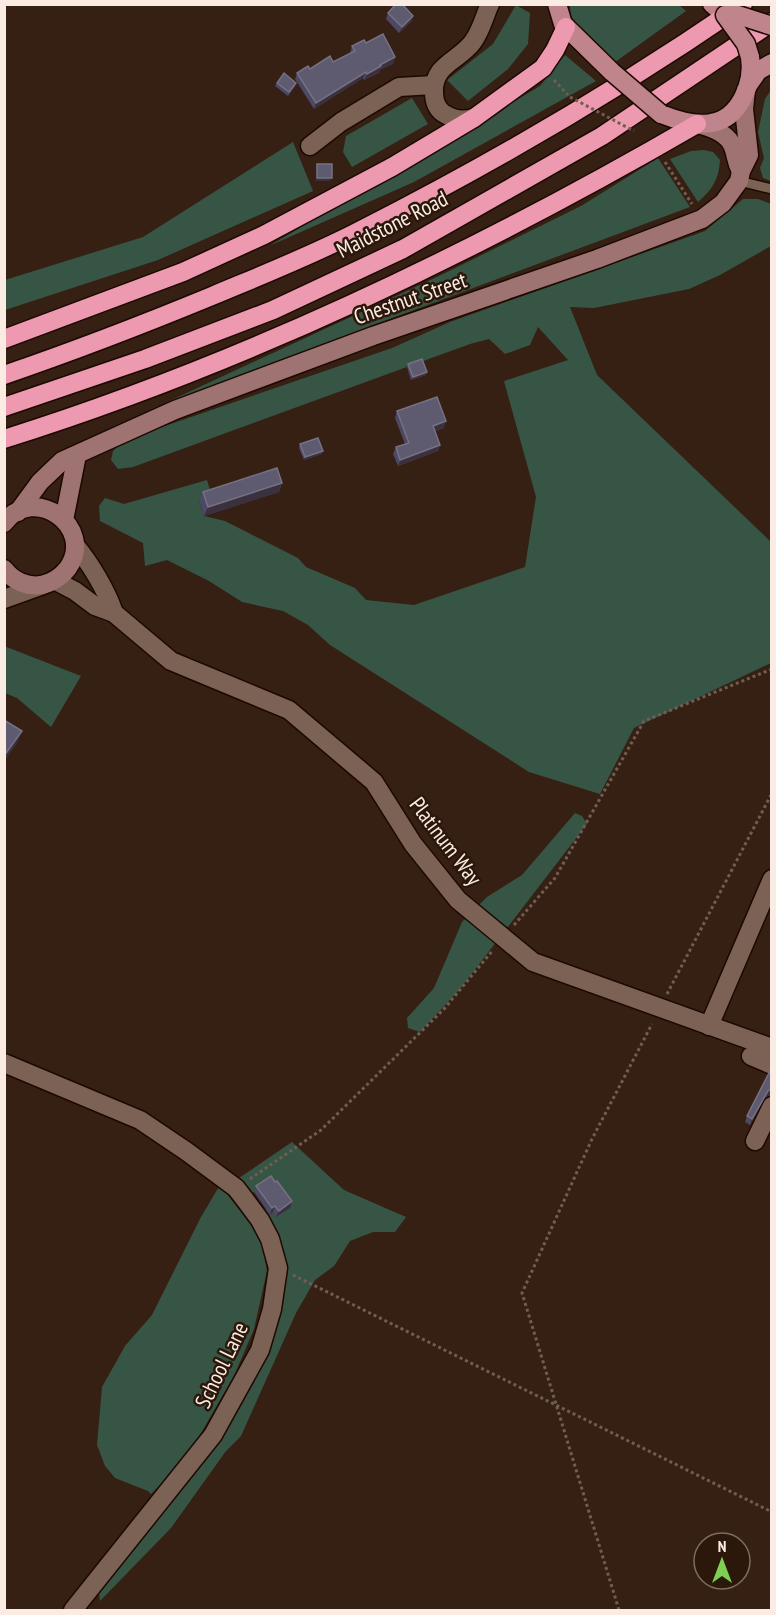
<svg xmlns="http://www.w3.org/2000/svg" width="776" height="1615" font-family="'PT Sans Narrow',sans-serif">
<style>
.green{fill:#375544;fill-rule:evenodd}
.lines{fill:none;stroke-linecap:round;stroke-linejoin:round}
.lane-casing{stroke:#1d0901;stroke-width:12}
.street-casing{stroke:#1d0901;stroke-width:21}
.secondary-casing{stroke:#1d0901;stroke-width:21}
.primary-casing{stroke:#1d0901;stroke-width:21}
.highway-casing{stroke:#1d0901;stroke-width:21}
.path{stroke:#715d52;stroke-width:3;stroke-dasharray:3 3;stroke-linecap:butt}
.lane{stroke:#7c6255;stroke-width:9}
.street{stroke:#7c6255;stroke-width:18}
.secondary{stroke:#9e7371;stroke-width:18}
.primary{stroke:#c0848c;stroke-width:18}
.highway{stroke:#ed9ab1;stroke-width:18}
.primary-bridge-casing{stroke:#1d0901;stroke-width:21;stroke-linecap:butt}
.path-bridge{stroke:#715d52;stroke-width:3;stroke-dasharray:3 3;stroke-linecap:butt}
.primary-bridge{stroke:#c0848c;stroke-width:18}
.wall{fill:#4b4964}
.shaded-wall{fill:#3b313e}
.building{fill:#5e5b71;stroke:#767183;stroke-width:1.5}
.labels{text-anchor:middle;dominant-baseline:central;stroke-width:5;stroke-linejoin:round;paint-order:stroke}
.street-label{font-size:22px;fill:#faebe3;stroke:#2c170b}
</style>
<rect width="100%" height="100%" fill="#362014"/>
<g class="green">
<path d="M570,4L679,5L686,11L611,65C594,48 569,31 570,4Z"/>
<polygon points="516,5 530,13 528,44 508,69 468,101 447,80 493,44"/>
<polygon points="565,55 596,81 414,182 269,246 540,86"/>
<polygon points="771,90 771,181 763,178 760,168 764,158 758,132 765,99"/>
<polygon points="412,98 428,124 352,167 343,152 346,136"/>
<polygon points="293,142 313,191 158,260 5,310 5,280 143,237"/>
<path d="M704,150L713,152L720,160C719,179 712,190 698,202L670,159L691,151Z"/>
<polygon points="658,158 690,207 165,403 439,276 581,206"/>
<polygon points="743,199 758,199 771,204 771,246 720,275 689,289 594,308 570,307 597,375 771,542 771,663 634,728 600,794 529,772 330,645 308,625 283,611 242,602 209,581 167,560 145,566 143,543 100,521 99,506 105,498 124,504 207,480 212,497 199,501 204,516 225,521 298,558 306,567 355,588 366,600 414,605 525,567 536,497 504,381 568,360 538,327 530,345 505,354 489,339 470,344 133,467 118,469 111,460 113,451 120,444 156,429 392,348 450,322 705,231"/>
<polygon points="4,646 81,676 51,727 17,698 5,693"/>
<polygon points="575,813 582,816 587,824 460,989 420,1032 408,1028 407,1018 434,988 462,922 487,897 522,875"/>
<path d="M292,1142L344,1190L406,1217L395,1232H373L350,1241L334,1266L315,1280L296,1313L241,1436L226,1451L171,1528L100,1601L98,1586L219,1442L228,1423L285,1269L236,1180ZM268,1182L276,1217L273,1212L270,1214L266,1209L263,1211L251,1194Z"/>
<polygon points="220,1185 261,1238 267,1271 254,1329 234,1376 186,1459 151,1494 148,1491 115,1478 105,1466 97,1445 102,1387 125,1346 152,1315 201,1217"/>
</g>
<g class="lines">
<g class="lane-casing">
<polyline id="lane" points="739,181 772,189"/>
</g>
<g class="street-casing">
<g id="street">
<path d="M474,118C462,121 454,120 443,113C436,108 434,101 434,92C433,65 458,61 472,43C481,32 484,17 490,4"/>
<polyline points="310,146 341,122 399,87 434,85"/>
<path d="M75,545C90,563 107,591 114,613"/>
<polyline points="54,580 75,591 95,606 114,613 171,661 289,710 374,782 413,844 458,900 533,962 772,1048"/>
<polyline points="4,599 43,585"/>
<polyline points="709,1026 772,879"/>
<polyline points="751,1056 772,1065"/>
<polyline points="4,1063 140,1120 186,1151 236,1188 246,1201 260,1220 270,1239 278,1268 272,1309 260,1350 213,1435 73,1610"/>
<polyline points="755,1141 772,1106"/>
</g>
</g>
<g class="secondary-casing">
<g id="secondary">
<path d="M697,124C710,127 728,133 733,147C737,157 735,161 741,171"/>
<polyline points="18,512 40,482 62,461 175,410 373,336 597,259 702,219 723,203 739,181 741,171 749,155 744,109 746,90"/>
<polyline points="64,520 77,455"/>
<path d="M4,523C34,483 96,527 68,568C61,577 52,583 41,585C27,587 13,581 4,569"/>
</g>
</g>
<g class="primary-casing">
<g id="primary">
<polyline points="557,4 563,24 612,72"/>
<polyline points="712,4 725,15"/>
<polyline points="749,84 758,71 772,63"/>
<path d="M661,114C676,120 694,126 711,123C740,119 754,82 750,57"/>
</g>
</g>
<g class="highway-casing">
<g id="highway">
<polyline points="4,339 183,272 264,235 392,167 474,118 543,68 555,50 566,27"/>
<path d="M4,375C74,351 144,324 212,296C262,275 313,255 361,230C493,163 621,88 743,4"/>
<polyline points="4,407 145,359 273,310 403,249 602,136 772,22"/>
<path d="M4,439C246,363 478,251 697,124"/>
</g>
</g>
<g class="path">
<polyline points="554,80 568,95"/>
<polyline points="665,162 692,204"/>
<polyline points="514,925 555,878 644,721 772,669"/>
<polyline points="667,994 772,793"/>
<polyline points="250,1179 321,1130 444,1009 493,950"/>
<polyline points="293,1275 772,1512"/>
<polyline points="619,1610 522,1293 592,1139 652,1024"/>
</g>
<use href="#lane" class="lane"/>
<use href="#street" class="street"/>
<use href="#secondary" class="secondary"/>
<use href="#primary" class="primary"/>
<use href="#highway" class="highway"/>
<g class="primary-bridge-casing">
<g id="primary-bridge">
<polyline points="750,57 746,44 725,15 735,14 772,26"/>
<polyline points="612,72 661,114"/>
</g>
</g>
<polyline class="path-bridge" points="570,97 634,131"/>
<use href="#primary-bridge" class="primary-bridge"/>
</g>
<g class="wall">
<polygon points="388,13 413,16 411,22 399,33 386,19"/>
<polygon points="366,43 395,57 393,64 380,70 379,73 364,80 363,78 314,109 295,79 297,73 310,69 333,62 350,53 352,46"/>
<polygon points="277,83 295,86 288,96 275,86"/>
<polygon points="408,364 426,375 411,380 407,367"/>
<polygon points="397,411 444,428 435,431 440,445 438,451 398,466 393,454 396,447 405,444 395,418"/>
<polygon points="300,444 322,454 304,460 299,448"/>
<polygon points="282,483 279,492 204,516 199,501 203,492"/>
<polygon points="771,1069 771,1095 765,1097 750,1125 745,1122 747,1116"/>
<polygon points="256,1186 290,1208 276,1217 273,1212 270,1215 254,1192"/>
</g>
<g class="shaded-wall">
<polygon points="413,16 411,22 399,33 402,27"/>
<polygon points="395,57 393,64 380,70 379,73 364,80 367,74 380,65"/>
<polygon points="366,72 363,78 314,109 316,103"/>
<polygon points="317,178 332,178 330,181 315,181"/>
<polygon points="427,372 426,375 411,380 413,377"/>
<polygon points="446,421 444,428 431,432 433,426"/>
<polygon points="440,445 438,451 398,466 400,460"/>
<polygon points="323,451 322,454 304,460 305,457"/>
<polygon points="282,483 279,492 204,516 208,507"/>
<polygon points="22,731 17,743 4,762 4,756"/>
<polygon points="771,1089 771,1095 765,1097 750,1125 752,1119 768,1091"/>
<polygon points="292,1201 290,1208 276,1217 279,1211"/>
<polygon points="275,1206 273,1212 270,1215 272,1208"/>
</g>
<g class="building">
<polygon points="396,4 402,4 413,16 402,27 388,13"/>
<polygon points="383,34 395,57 380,65 381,66 367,74 366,72 316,103 297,73 308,66 310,69 330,56 333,62 355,51 352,46 364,40 366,43"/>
<polygon points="284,73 296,83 289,92 277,83"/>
<rect x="317" y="164" width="15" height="14"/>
<polygon points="422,359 427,372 413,377 408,364"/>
<polygon points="437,397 446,421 433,426 440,445 400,460 396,447 409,443 397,411"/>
<polygon points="318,438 323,451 305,457 300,444"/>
<polygon points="277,468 282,483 208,507 203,492"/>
<polygon points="4,720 22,731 4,756"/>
<polygon points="771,1069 771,1089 768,1091 752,1119 747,1116"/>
<polygon points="271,1176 275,1182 277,1181 292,1201 279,1211 275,1206 272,1208 256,1186"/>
</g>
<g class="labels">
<g class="street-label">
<text transform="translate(392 224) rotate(-27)">Maidstone Road</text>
<text transform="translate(410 298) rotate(-19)">Chestnut Street</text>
<text transform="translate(446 841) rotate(53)">Platinum Way</text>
<text transform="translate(221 1365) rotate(-64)">School Lane</text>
</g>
</g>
<rect width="776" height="1615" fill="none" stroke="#faebe3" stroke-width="12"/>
<g transform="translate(722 1561)"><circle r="28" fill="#2c170b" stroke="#7e6c61" stroke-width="1.5"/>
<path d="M0-4.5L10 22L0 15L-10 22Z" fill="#7ed053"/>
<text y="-9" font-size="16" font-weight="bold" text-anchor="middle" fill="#faebe3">N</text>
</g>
</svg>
